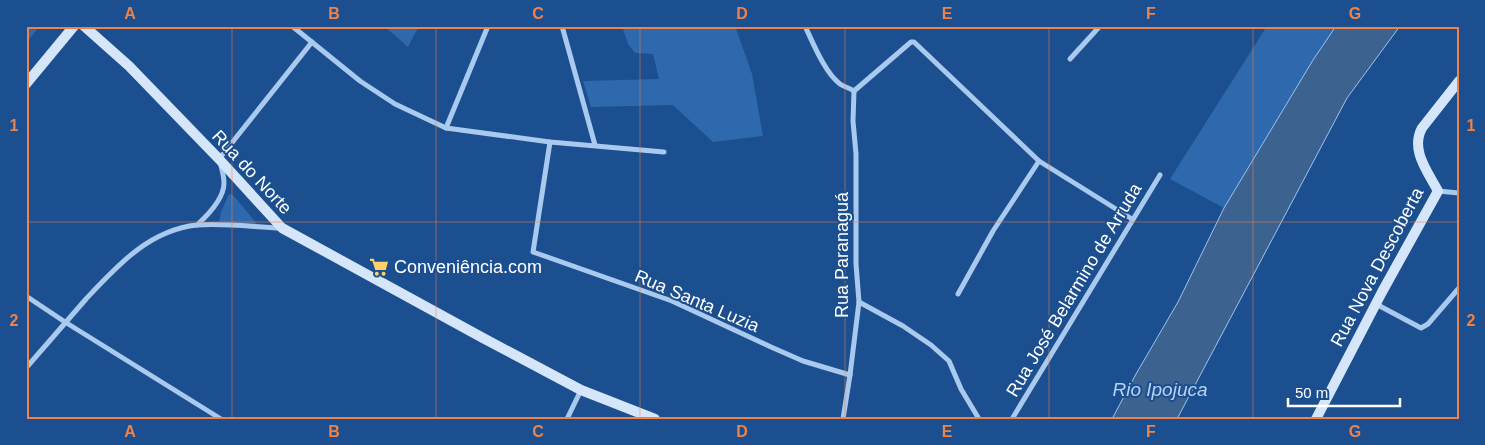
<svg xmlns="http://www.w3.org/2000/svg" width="1485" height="445" font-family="Helvetica,sans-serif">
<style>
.green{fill:#2e69ad}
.water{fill:#3c6290;stroke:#9cc4f0}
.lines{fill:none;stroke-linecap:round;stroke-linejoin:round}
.street{stroke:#a9c9ee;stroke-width:5}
.secondary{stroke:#d6e6fa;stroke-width:10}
.grid{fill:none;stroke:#ee8249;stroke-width:1;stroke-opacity:0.55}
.labels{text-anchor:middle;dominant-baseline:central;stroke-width:4;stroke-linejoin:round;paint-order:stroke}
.street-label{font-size:18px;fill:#fff;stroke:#1b4f8f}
.poi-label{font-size:18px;fill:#fff;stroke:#1b4f8f;text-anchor:start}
.water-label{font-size:19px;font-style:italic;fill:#b5d3f5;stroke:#1b4f8f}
.neatline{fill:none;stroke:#ee8249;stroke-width:2}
.grid-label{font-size:16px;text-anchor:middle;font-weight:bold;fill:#ee8249}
</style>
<rect width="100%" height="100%" fill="#1b4f8f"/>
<g class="green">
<polygon points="26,26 40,26 26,43"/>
<polygon points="384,26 419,26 408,47"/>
<polygon points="622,26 735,26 752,74 763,136 713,142 673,105 591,107 583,81 659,79 653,54 635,53 628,44"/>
<polygon points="1267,26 1336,26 1313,60 1224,208 1170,179"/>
<polygon points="229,194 233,195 258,225 219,222 221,212"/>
</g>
<polygon class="water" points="1336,26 1400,26 1347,98 1177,419 1112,419 1136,374 1178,302 1224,208 1313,60"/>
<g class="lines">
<g class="street">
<polyline points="292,26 360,81 395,104 446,128 550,142 664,152"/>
<polyline points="562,26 595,145"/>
<path d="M805,26C813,43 825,73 840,84C844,87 850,88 854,91"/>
<polyline points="1070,59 1100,26"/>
<polyline points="854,91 911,42 914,42 1039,161 1132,219"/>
<polyline points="446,128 488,26"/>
<polyline points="550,142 533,252 672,301 771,347 803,361 850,375"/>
<polyline points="1438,191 1459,193"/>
<path d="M197,225C208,215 224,199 224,183C224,175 221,166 219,159L312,42"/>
<polyline points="958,294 993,231 1039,161"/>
<polyline points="26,296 65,322 221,419"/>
<polyline points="859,302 903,326 931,345 949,361 961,389 979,419"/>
<polyline points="1376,304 1421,328 1428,324 1459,288"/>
<path d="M26,368C46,345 66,322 86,299C117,266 149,230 197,225C225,223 254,227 281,228"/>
<polyline points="567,419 581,390"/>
<polyline points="843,419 850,375 859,302 856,264 856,154 853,121 854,91"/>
<polyline points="1012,419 1160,175"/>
</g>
<g class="secondary">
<polyline points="84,26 129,66 219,159 282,228 483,338 581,390 655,419"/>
<polyline points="26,84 74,26"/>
<path d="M1316,419L1382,292L1438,191C1428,172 1410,150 1422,128L1459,81"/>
</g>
</g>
<path class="grid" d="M232,26V419M436,26V419M640,26V419M845,26V419M1049,26V419M1253,26V419M26,222H1459"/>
<defs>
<g id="supermarket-bare" transform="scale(1.5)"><path d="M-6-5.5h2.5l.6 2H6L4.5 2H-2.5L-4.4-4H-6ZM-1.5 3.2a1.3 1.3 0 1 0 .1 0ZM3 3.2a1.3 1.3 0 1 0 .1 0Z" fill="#ffd166" stroke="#1b4f8f" stroke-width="2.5" paint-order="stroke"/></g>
</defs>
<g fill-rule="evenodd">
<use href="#supermarket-bare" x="379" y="267"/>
</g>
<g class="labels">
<g class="street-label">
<text transform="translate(252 172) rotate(47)">Rua do Norte</text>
<text transform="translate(842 255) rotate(-90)">Rua Paranaguá</text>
<text transform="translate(1377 267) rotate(-62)">Rua Nova Descoberta</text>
<text transform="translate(1074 290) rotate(-59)">Rua José Belarmino de Arruda</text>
<text transform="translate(697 301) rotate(23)">Rua Santa Luzia</text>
</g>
<g class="poi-label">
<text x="394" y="267">Conveniência.com</text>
</g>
<g class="water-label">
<text x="1160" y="389">Rio Ipojuca</text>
</g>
</g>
<rect width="1485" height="445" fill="none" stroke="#1b4f8f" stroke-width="55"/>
<path d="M1288 398v8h112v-8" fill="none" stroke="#ffffff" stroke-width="2.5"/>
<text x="1295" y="398" font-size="15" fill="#ffffff" stroke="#1b4f8f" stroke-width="4" paint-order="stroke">50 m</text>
<rect x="28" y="28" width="1430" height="390" class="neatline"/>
<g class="grid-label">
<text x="130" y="19">A</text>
<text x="334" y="19">B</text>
<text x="538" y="19">C</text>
<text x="742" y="19">D</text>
<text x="947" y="19">E</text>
<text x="1151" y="19">F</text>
<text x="1355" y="19">G</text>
<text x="14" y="131">1</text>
<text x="1471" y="131">1</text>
<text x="14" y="326">2</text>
<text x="1471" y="326">2</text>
<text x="130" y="437">A</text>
<text x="334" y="437">B</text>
<text x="538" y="437">C</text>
<text x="742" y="437">D</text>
<text x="947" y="437">E</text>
<text x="1151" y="437">F</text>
<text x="1355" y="437">G</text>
</g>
</svg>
